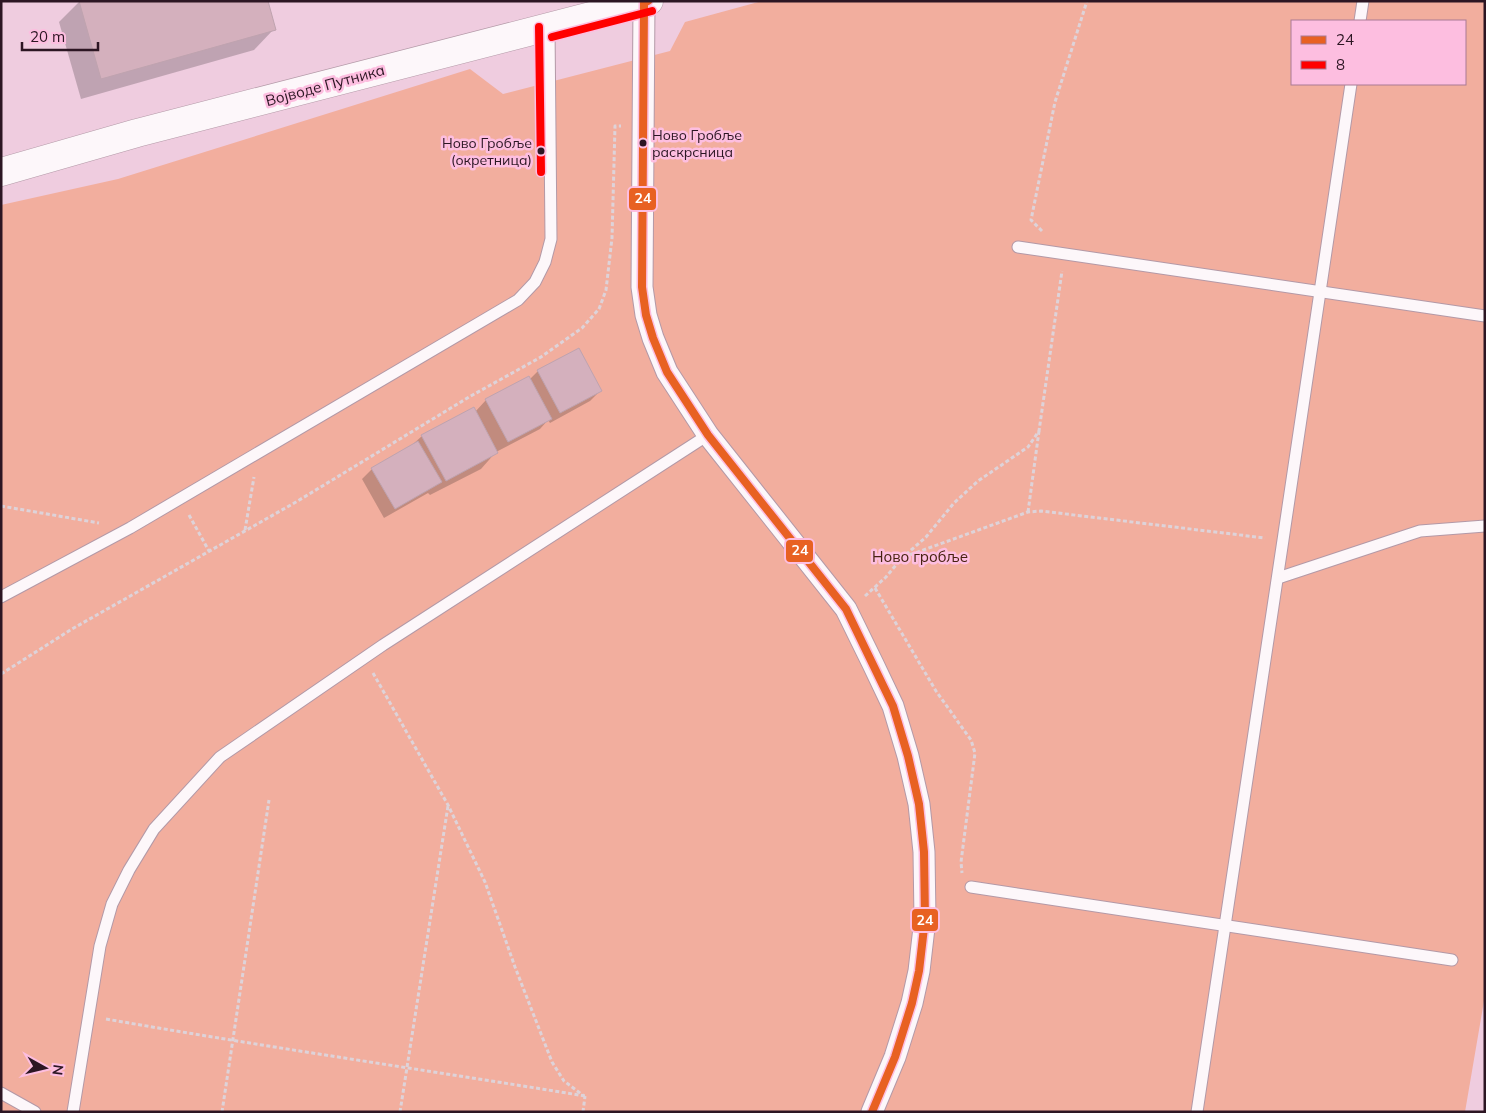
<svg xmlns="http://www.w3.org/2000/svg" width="1486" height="1113" font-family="Mulish,sans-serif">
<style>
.green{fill:#f2ae9e;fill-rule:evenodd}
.shadow{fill:#0003}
.building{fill:#d4b0bd;stroke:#bfa3af}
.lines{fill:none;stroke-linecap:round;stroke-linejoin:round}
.lane-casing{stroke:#b399a7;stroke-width:13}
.street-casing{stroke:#b399a7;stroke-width:23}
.secondary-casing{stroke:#b399a7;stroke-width:29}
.path{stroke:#ded3d9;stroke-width:3;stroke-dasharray:4 2.5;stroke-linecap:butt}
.lane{stroke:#fdf7fa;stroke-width:11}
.street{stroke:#fdf7fa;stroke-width:21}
.secondary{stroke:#fdf7fa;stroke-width:28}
.bus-1-casing{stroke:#fdbee0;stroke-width:11}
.bus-2-casing{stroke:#fdbee0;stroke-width:11}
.bus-1{stroke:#e86122;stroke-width:8}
.bus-2{stroke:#f00;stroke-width:8}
.bus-dot{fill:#2c1623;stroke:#fdbee0;stroke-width:2}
.labels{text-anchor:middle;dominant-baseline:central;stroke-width:5;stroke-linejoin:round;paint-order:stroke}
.bus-label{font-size:14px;fill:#2c1623;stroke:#fdbee0;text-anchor:start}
.street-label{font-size:15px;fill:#2c1623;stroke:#fdbee0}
.park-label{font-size:15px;fill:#46210f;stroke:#fdbee0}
.line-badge{stroke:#fdbee0;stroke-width:2}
.badge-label{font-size:14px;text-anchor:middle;font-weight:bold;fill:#fff}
</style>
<rect width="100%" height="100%" fill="#efccdf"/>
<path class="green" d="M762,1H1485V995L1465,1112H1V205L118,179L470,69L503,94L670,51L685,22ZM1292,21H1465V84H1292Z"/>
<g class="shadow">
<polygon points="80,1 274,29 254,50 81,99 59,22"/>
<polygon points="538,371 600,391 590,401 550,423 548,420 540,429 496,452 481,469 430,495 428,493 384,518 362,479 372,469 412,445 422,436 475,412 486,400 529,380"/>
</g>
<g class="building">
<polygon points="79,1 268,1 276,30 101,79"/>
<polygon points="579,348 602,391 560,413 537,370"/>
<polygon points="529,376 552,419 508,442 485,399"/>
<polygon points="474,407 498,453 446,481 421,435"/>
<polygon points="418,441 442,482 395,509 371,468"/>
</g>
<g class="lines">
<g class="lane-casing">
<g id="lane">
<polyline points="1360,21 1363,1"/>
<polyline points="1018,247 1485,316"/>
<polyline points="1278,578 1420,531 1485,526"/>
<polyline points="1,597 130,528 518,300 535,282 545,262 551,239 549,27"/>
<polyline points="971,887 1452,960"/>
<polyline points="1,1093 35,1112"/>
<polyline points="73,1112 100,946 112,904 129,870 154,829 220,757 383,645 708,435"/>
<polyline points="1197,1112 1283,540 1351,84"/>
</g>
</g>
<g class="street-casing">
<polyline id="street" points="644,3 642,287 646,315 653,338 667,372 708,435 846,609 873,664 893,706 908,756 919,804 924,852 925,919 919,971 912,1003 895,1057 872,1112"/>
</g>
<g class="secondary-casing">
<polyline id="secondary" points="1,172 137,133 649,1"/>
</g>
<g class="path">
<polyline points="1042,231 1031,220 1055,102 1087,1"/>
<polyline points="1,506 99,523"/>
<polyline points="1028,512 1039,431"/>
<polyline points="189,515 209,551"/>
<polyline points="245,530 254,477"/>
<polyline points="904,557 1028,512 1041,511 1265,538"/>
<polyline points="875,588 936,691 971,740 975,753 961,862 962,873"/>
<polyline points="865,596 886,577 901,559 926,537 954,503 978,481 1028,447 1039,431 1062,271"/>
<polyline points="373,673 448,805 485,882 515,967 552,1062 564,1081 584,1096"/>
<polyline points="1,674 72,629 296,502 469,397 541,357 582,328 599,309 606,290 612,238 615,126 621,126"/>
<path d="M106,1019C266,1047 426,1070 585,1096"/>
<polyline points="222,1112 269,800"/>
<polyline points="400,1112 448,806"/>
<polyline points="583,1112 585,1096"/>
</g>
<use href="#lane" class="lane"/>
<use href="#street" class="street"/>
<use href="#secondary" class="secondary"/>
<g class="bus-1-casing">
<polyline id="bus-1" points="648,1 644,3 642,287 646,315 653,338 667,372 708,435 846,609 893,706 908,756 919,804 924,852 925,919 919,971 912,1003 895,1057 872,1112"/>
</g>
<g class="bus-2-casing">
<g id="bus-2">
<polyline points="539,27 541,172"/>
<polyline points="552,37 652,11"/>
</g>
</g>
<use href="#bus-1" class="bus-1"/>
<use href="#bus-2" class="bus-2"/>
</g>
<g class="bus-dot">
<circle cx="643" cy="143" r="4.5"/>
<circle cx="541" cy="151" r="4.5"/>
</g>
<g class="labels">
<g class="bus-label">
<text x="652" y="135">Ново Гробље<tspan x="652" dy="17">раскрсница</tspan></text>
<text x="532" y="143" text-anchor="end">Ново Гробље<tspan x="532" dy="17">(окретница)</tspan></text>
</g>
<g class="street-label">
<text transform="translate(325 85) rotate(-15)">Војводе Путника</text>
</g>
<g class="park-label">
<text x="920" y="556">Ново гробље</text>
</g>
</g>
<g class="line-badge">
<rect x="628" y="187" width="29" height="24" rx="5" fill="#e86122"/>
<rect x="785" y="539" width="29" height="24" rx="5" fill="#e86122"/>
<rect x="911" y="908" width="28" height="24" rx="5" fill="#e86122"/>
</g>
<g class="badge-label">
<text x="643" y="203">24</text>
<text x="800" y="555">24</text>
<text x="925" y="925">24</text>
</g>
<rect width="1486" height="1113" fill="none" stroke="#2c1623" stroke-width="5"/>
<rect x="1291" y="20" width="175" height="65" fill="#fdbee0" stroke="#a97b94"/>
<rect x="1301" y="36" width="25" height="8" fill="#e86122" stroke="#a97b94"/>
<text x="1336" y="45" font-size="15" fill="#2c1623">24</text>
<rect x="1301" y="61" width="25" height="8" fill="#ff0000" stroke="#a97b94"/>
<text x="1336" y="70" font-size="15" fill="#2c1623">8</text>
<g transform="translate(45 1068) rotate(98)" stroke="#fdbee0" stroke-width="4" paint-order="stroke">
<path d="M0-4L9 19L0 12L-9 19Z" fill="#2c1623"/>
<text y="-8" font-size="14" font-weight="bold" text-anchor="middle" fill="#2c1623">N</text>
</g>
<path d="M22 42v8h76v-8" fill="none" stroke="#2c1623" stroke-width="2.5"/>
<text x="30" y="42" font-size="15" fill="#2c1623" stroke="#fdbee0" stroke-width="4" paint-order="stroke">20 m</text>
</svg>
